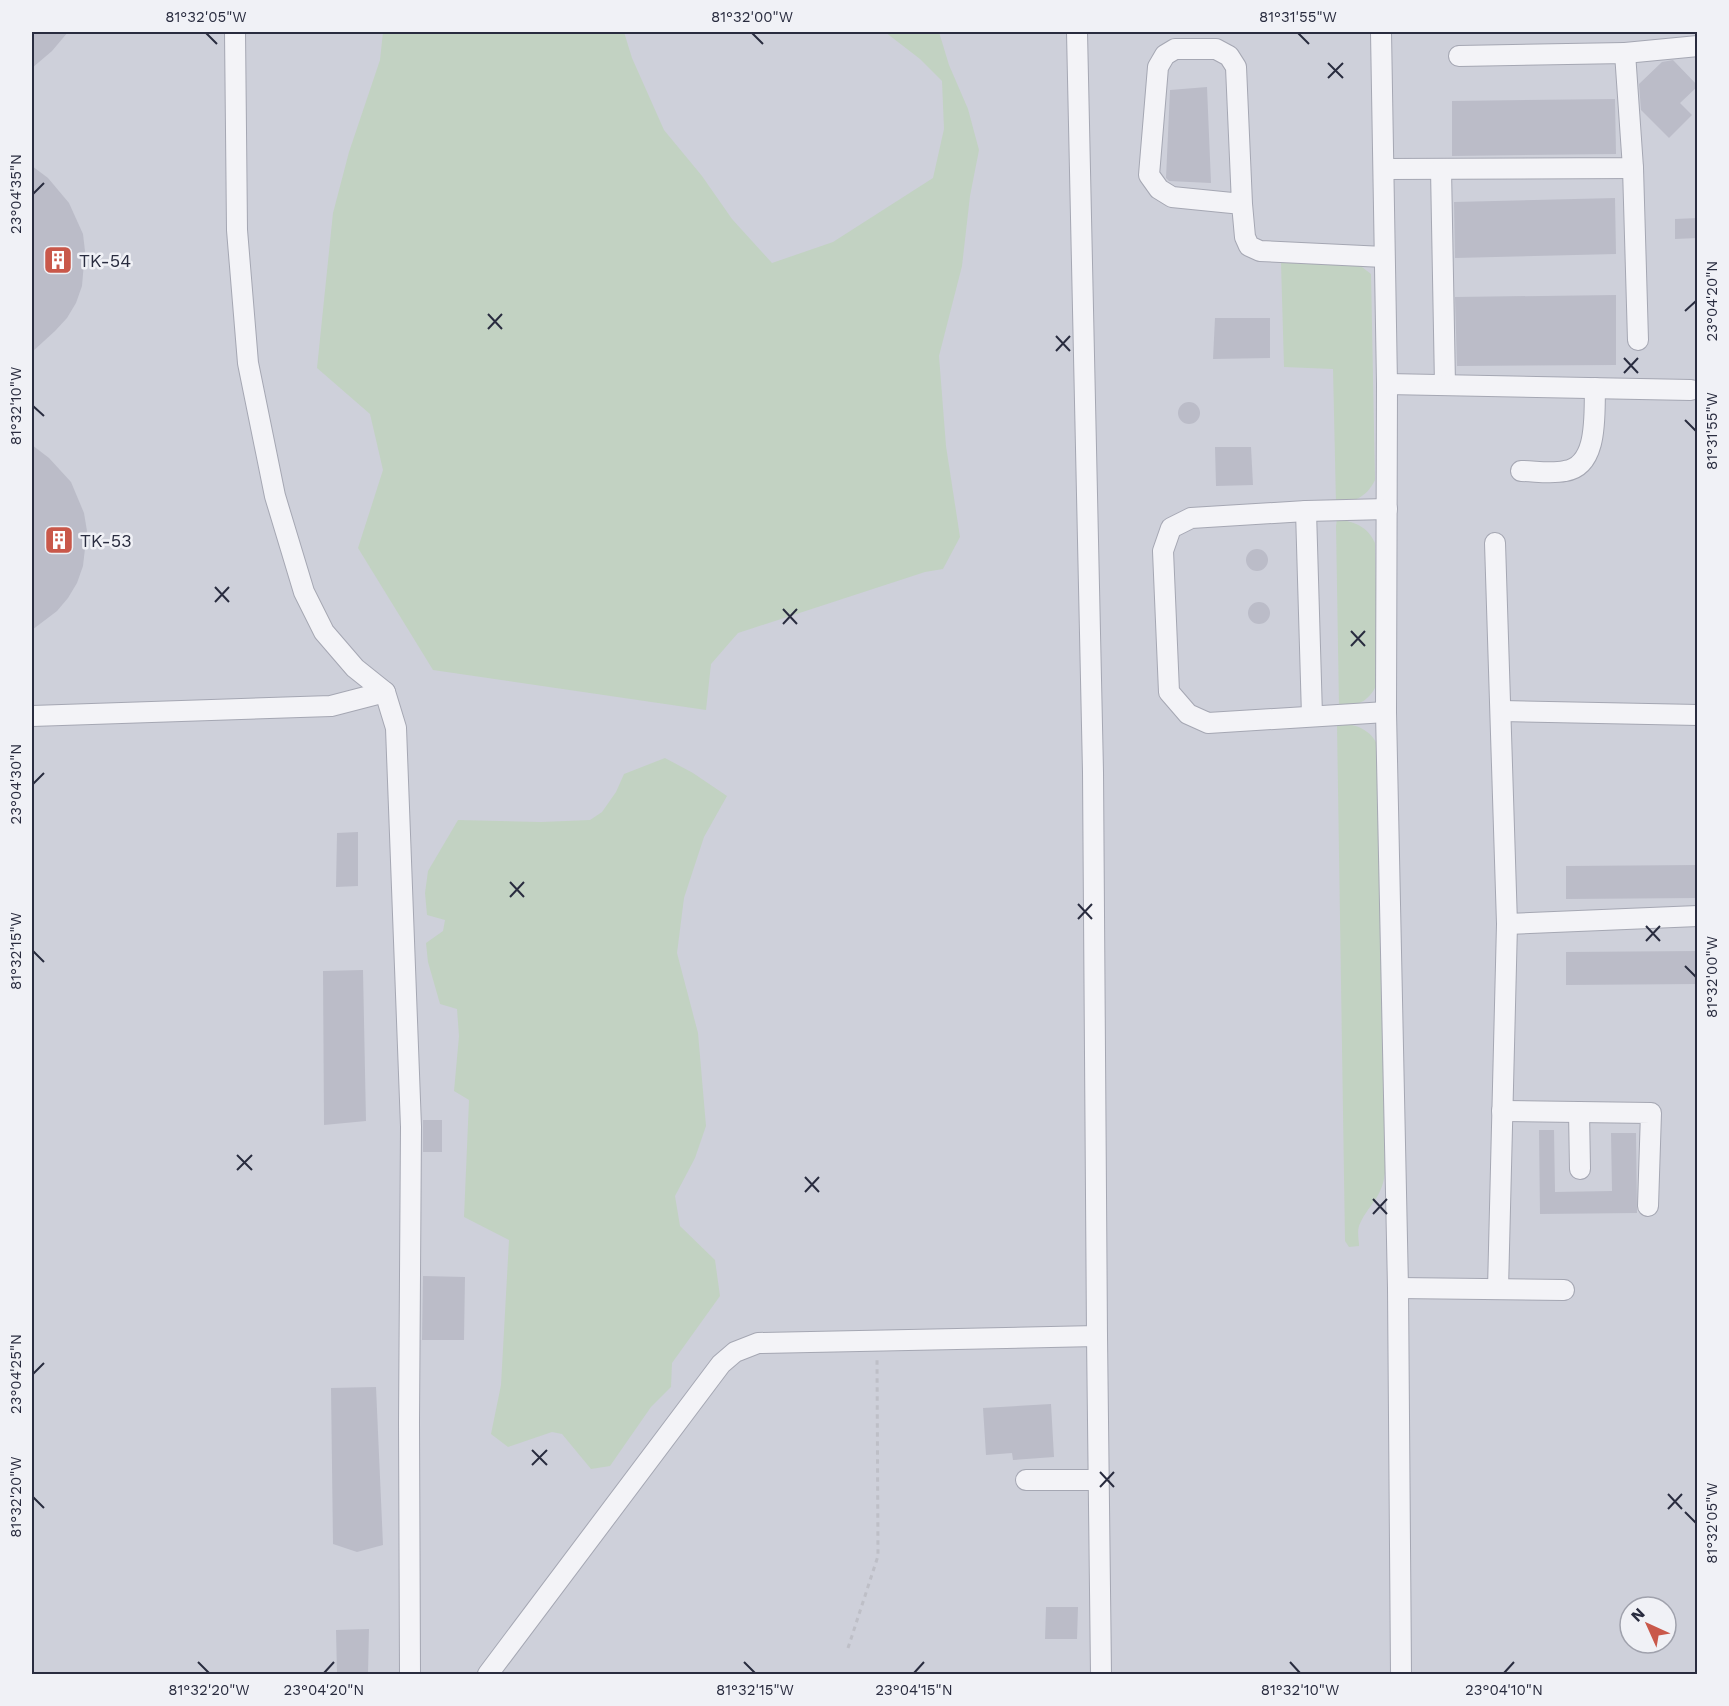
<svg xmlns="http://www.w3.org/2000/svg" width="1729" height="1706" font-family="'Work Sans',sans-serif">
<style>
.built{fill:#ced0da;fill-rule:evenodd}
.green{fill:#c2d2c2}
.building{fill:#bbbcc8}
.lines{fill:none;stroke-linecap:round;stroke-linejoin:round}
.minor-casing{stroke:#a5a7b3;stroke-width:22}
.path{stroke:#bebfc7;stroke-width:3;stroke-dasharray:4.5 4.5;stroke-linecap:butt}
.minor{stroke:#f3f3f7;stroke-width:20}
.ticks{fill:none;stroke:#292c3f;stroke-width:2}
.labels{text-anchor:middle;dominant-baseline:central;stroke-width:5;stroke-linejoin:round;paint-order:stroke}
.poi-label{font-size:18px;fill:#292c3f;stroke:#f0f1f6;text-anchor:start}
.neatline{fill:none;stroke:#292c3f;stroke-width:2}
.ticks-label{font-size:15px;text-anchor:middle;fill:#292c3f}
</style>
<rect width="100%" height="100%" fill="#e0e1e9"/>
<path class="built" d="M32,32H1697V1674H32ZM1630,1607H1666V1643H1630Z"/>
<g class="green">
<polygon points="383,32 624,32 632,58 664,130 702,176 732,219 772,263 833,242 933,178 944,129 942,81 920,59 885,32 939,32 949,65 968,109 979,150 970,196 962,266 939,356 946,446 960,537 943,569 925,572 738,633 711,664 706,710 433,670 358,548 383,470 370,414 317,368 333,213 349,152 380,60"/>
<path d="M1281,263L1358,264L1371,274L1375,480C1367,497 1354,502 1336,504L1333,369L1284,367Z"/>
<path d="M1337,519C1355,522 1367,526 1375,543L1378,681C1371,700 1359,706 1339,708L1336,526Z"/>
<path d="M1337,724C1357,723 1373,730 1380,751L1385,1173C1381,1201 1368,1204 1359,1226C1357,1232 1359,1240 1359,1246L1349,1247L1345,1241Z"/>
<polygon points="665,758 693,773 727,796 704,837 684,898 677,953 698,1033 706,1126 695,1158 675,1196 680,1226 715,1260 720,1296 672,1363 671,1387 651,1407 610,1466 591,1469 562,1434 552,1432 508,1447 491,1434 501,1385 509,1240 464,1217 469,1100 454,1091 459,1036 457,1009 440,1004 428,962 426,943 443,931 445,920 427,915 425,893 428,871 458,820 541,822 590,820 602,812 616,792 624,774"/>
</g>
<g class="building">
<polygon points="32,32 68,32 52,51 32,68"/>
<polygon points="1673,60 1698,86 1680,103 1692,115 1669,138 1641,110 1639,84 1662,62"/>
<polygon points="1207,87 1211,183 1169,181 1166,178 1170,90"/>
<polygon points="1615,99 1616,154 1452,156 1452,101"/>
<polygon points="32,166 48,178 69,203 83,234 85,251 82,286 76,303 67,318 55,331 32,352"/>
<polygon points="1615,198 1616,254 1455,258 1454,202"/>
<polygon points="1698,218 1698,238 1675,239 1675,219"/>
<polygon points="1616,295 1616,365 1457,366 1455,297"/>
<polygon points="1215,318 1270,318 1270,358 1213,359"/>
<circle cx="1189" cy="413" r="11"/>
<polygon points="32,445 49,458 71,482 84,513 87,531 83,566 77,583 68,598 57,611 32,630"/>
<polygon points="1215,447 1251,447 1253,485 1216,486"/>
<circle cx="1257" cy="560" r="11"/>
<circle cx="1259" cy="613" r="11"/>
<polygon points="358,832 358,886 336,887 337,833"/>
<polygon points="1698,865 1698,898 1566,899 1566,866"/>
<polygon points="1698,951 1698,984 1566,985 1566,952"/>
<polygon points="363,970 366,1121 324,1125 323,971"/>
<rect x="423" y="1120" width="19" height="32"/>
<polygon points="1539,1130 1554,1130 1555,1192 1612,1191 1611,1133 1636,1133 1637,1213 1540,1214"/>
<polygon points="423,1276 465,1277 464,1340 422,1340"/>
<polygon points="376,1387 383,1545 357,1552 333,1544 331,1388"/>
<polygon points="1051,1404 1054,1457 1013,1460 1012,1453 986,1455 983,1408"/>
<polygon points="1046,1607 1078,1607 1077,1639 1045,1639"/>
<polygon points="369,1629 368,1674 337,1674 336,1630"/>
</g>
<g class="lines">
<g class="minor-casing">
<g id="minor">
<polyline points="235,32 237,230 248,363 275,496 304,592 324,632 355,668 385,692 396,728 411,1127 409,1423 410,1674"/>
<polyline points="1381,32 1387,384 1386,712 1398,1288 1401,1674"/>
<polyline points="1625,53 1698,46"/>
<polyline points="1633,168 1638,340"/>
<polyline points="1384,169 1633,168 1625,53 1459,56"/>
<polyline points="1441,169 1445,385"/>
<polyline points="1242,204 1172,197 1159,189 1149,175 1158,67 1165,55 1175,49 1216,49 1229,56 1236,67 1242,204 1245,237 1249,246 1260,251 1384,257"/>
<polyline points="1387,384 1691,390"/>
<path d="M1521,471C1535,471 1551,474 1565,471C1599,466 1594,413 1595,388"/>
<polyline points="1306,511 1312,716"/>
<polyline points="1495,543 1507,924 1498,1289"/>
<polyline points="1501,711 1698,715"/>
<polyline points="1386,712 1208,723 1188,714 1169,692 1163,551 1171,528 1191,518 1306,511 1387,509"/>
<polyline points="32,716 331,706 385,692"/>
<polyline points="1507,924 1698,916"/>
<polyline points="1502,1111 1651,1113 1648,1206"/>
<polyline points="1579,1112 1580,1169"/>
<polyline points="1398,1288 1564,1290"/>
<polyline points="1097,1336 1101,1674"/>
<polyline points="1026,1480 1099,1480"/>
<polyline points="488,1674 721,1364 735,1352 758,1343 1097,1336 1093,772 1077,32"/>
</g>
</g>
<polyline class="path" points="848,1648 878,1556 877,1357"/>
<use href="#minor" class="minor"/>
</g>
<path class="ticks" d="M206,33L217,44M752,33L763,44M1298,33L1309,44M1328,63L1343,78M1328,78L1343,63M33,194L44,183M1685,311L1696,301M488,314L502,329M488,329L502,314M1056,336L1070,351M1056,351L1070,336M1624,358L1638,373M1624,373L1638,358M33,406L44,416M1685,420L1696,431M215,587L229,602M215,602L229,587M783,609L797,624M783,624L797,609M1351,631L1365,646M1351,646L1365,631M33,784L44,773M510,882L524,897M510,897L524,882M1078,904L1092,919M1078,919L1092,904M1646,926L1660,941M1646,941L1660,926M33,951L44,962M1685,966L1696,977M237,1155L252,1170M237,1170L252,1155M805,1177L819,1192M805,1192L819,1177M1373,1199L1387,1214M1373,1214L1387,1199M33,1374L44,1363M532,1450L547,1465M532,1465L547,1450M1100,1472L1114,1487M1100,1487L1114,1472M1668,1494L1682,1509M33,1497L44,1508M1668,1509L1682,1494M1685,1512L1696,1523M198,1662L209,1673M744,1662L755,1673M1290,1662L1300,1673M324,1673L334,1662M914,1673L924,1662M1504,1673L1514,1662"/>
<defs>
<g id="building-square" transform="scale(1.5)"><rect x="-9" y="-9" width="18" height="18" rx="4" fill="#c9584a" stroke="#f0f1f6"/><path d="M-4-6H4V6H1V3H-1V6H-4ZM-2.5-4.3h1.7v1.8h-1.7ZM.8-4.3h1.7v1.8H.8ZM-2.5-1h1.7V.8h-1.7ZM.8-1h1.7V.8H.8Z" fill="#fff"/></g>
</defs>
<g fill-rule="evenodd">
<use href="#building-square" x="58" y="260"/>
<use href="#building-square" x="59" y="540"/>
</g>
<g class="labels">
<g class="poi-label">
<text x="79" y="260">TK-54</text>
<text x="80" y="540">TK-53</text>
</g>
</g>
<rect width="1729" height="1706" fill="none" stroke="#f0f1f6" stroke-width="66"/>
<g transform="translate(1648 1625) rotate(315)"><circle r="28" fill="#f0f1f6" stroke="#a0a2ad" stroke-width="1.5"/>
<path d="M0-4.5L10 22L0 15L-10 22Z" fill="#c9584a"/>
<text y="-9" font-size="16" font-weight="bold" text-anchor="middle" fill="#292c3f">N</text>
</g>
<rect x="33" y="33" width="1663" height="1640" class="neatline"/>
<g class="ticks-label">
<text x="206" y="22">81°32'05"W</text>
<text x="752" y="22">81°32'00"W</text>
<text x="1298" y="22">81°31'55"W</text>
<text transform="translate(16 194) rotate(-90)" y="5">23°04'35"N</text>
<text transform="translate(1712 301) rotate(-90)" y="5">23°04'20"N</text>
<text transform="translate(16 406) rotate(-90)" y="5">81°32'10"W</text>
<text transform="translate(1712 431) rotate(-90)" y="5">81°31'55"W</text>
<text transform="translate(16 784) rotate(-90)" y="5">23°04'30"N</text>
<text transform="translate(16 951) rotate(-90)" y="5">81°32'15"W</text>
<text transform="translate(1712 977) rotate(-90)" y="5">81°32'00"W</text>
<text transform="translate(16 1374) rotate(-90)" y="5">23°04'25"N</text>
<text transform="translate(16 1497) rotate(-90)" y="5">81°32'20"W</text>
<text transform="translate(1712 1523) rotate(-90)" y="5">81°32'05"W</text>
<text x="209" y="1695">81°32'20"W</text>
<text x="324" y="1695">23°04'20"N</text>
<text x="755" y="1695">81°32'15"W</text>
<text x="914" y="1695">23°04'15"N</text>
<text x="1300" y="1695">81°32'10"W</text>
<text x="1504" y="1695">23°04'10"N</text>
</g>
</svg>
